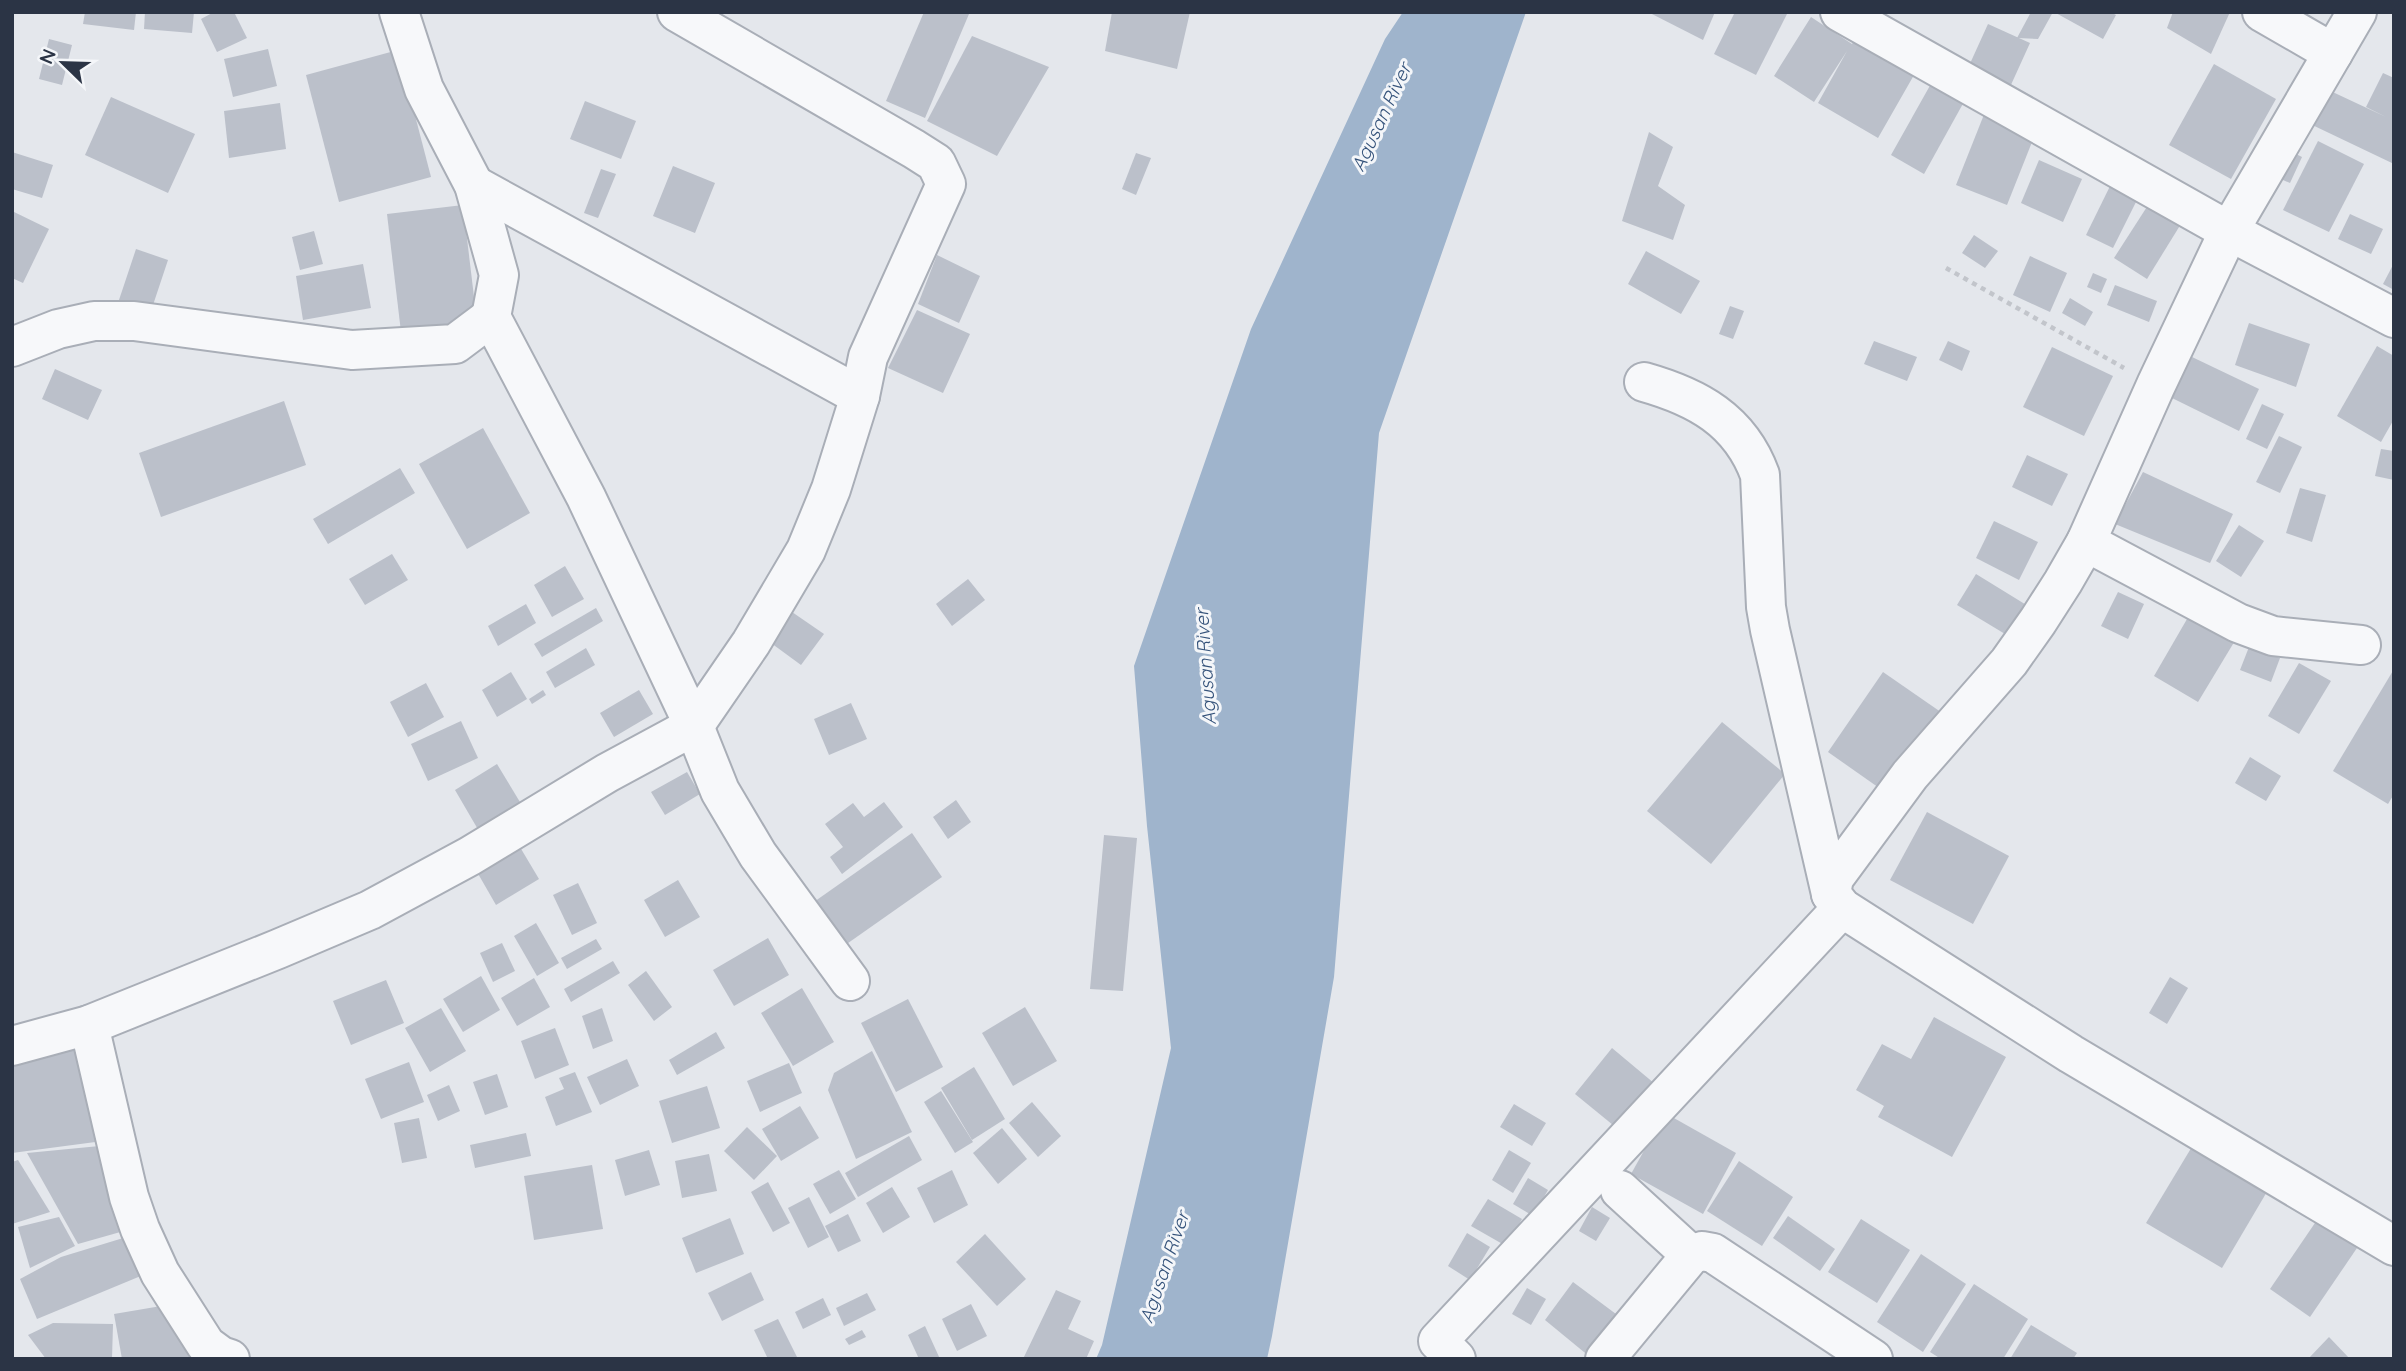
<svg xmlns="http://www.w3.org/2000/svg" width="2406" height="1371" font-family="Quicksand,sans-serif">
<style>
.water{fill:#9fb4cc}
.building{fill:#bbc0ca}
.lines{fill:none;stroke-linecap:round;stroke-linejoin:round}
.minor-casing{stroke:#a9aeb7;stroke-width:42}
.path{stroke:#c2c5cb;stroke-width:4.5;stroke-dasharray:5 5;stroke-linecap:butt}
.minor{stroke:#f7f8fa;stroke-width:38}
.labels{text-anchor:middle;dominant-baseline:central;stroke-width:6;stroke-linejoin:round;paint-order:stroke}
.water-label{font-size:19px;font-style:italic;fill:#34527a;stroke:#f4f6f9}
</style>
<rect width="100%" height="100%" fill="#e4e7ec"/>
<polygon class="water" points="1403,12 1526,12 1379,433 1334,977 1272,1336 1267,1359 1096,1359 1102,1345 1171,1048 1147,826 1134,666 1251,329 1385,39"/>
<g class="building">
<polygon points="85,12 136,12 134,30 83,24"/>
<polygon points="145,12 194,12 192,33 144,29"/>
<polygon points="214,12 234,12 247,38 217,52 201,19"/>
<polygon points="924,12 965,12 969,14 925,118 886,101"/>
<polygon points="1112,12 1190,12 1177,69 1105,51"/>
<polygon points="1648,12 1715,12 1703,40"/>
<polygon points="1735,12 1787,14 1756,75 1714,54"/>
<polygon points="2031,12 2053,12 2038,39 2017,38"/>
<polygon points="2054,12 2110,12 2116,15 2103,39"/>
<polygon points="2173,12 2230,12 2211,54 2167,28"/>
<polygon points="1811,17 1852,44 1854,41 1914,75 1878,138 1818,103 1847,51 1814,102 1774,76"/>
<polygon points="1988,24 2030,43 2010,87 1968,68"/>
<polygon points="972,36 1049,67 997,156 927,121"/>
<polygon points="49,39 72,45 62,85 39,79"/>
<polygon points="268,49 277,86 233,97 224,59"/>
<polygon points="398,50 431,177 339,202 306,75"/>
<polygon points="2214,64 2276,99 2231,179 2169,145"/>
<polygon points="2383,73 2394,78 2394,164 2306,122 2322,87 2386,117 2366,107"/>
<polygon points="1932,82 1965,100 1924,174 1891,155"/>
<polygon points="111,97 195,134 168,193 85,155"/>
<polygon points="585,101 636,121 621,159 570,139"/>
<polygon points="280,103 286,149 229,158 224,111"/>
<polygon points="1985,112 2036,132 2007,205 1956,185"/>
<polygon points="1649,132 1673,147 1658,186 1685,205 1673,240 1622,221"/>
<polygon points="2318,141 2364,164 2329,232 2283,210"/>
<polygon points="2286,149 2302,157 2290,183 2274,176"/>
<polygon points="12,152 53,165 42,198 12,189"/>
<polygon points="1136,153 1151,158 1136,195 1122,189"/>
<polygon points="2039,160 2082,179 2063,222 2021,203"/>
<polygon points="673,166 715,183 695,233 653,216"/>
<polygon points="601,169 616,174 598,218 584,213"/>
<polygon points="2114,178 2141,192 2113,248 2086,235"/>
<polygon points="2152,199 2184,219 2147,279 2114,258"/>
<polygon points="463,205 477,322 401,332 387,214"/>
<polygon points="12,211 49,229 23,283 12,278"/>
<polygon points="2350,214 2383,229 2371,254 2338,239"/>
<polygon points="314,231 323,264 300,270 292,237"/>
<polygon points="1974,235 1998,251 1985,268 1962,253"/>
<polygon points="136,249 168,260 151,311 119,300"/>
<polygon points="1646,251 1700,281 1681,314 1628,284"/>
<polygon points="937,255 980,276 959,323 918,304"/>
<polygon points="2030,256 2067,273 2050,312 2013,295"/>
<polygon points="2394,263 2394,290 2383,284"/>
<polygon points="363,264 371,308 303,320 296,276"/>
<polygon points="2093,273 2107,279 2101,293 2087,287"/>
<polygon points="2115,285 2157,301 2149,322 2107,305"/>
<polygon points="2070,298 2093,312 2085,326 2062,313"/>
<polygon points="1730,306 1744,311 1733,339 1719,334"/>
<polygon points="917,310 970,334 943,393 888,368"/>
<polygon points="2249,323 2310,344 2296,387 2235,365"/>
<polygon points="1874,341 1917,357 1907,381 1864,364"/>
<polygon points="1948,341 1970,351 1962,371 1939,360"/>
<polygon points="2377,346 2394,356 2394,419 2381,442 2337,416"/>
<polygon points="2052,347 2113,376 2084,436 2023,407"/>
<polygon points="2192,357 2259,389 2239,431 2172,398"/>
<polygon points="55,369 102,390 88,420 42,399"/>
<polygon points="284,401 306,465 161,517 139,453"/>
<polygon points="2262,404 2284,414 2267,449 2246,439"/>
<polygon points="483,428 530,513 467,549 419,464"/>
<polygon points="2279,436 2302,447 2280,493 2256,482"/>
<polygon points="2381,449 2394,451 2394,480 2375,476"/>
<polygon points="2027,455 2068,474 2052,506 2012,487"/>
<polygon points="400,468 415,493 328,544 313,519"/>
<polygon points="2143,472 2233,514 2210,563 2115,524"/>
<polygon points="2300,488 2326,495 2312,542 2286,533"/>
<polygon points="1994,521 2038,542 2019,580 1976,558"/>
<polygon points="2239,525 2264,541 2241,577 2216,561"/>
<polygon points="392,554 408,580 365,605 349,579"/>
<polygon points="565,566 584,599 552,617 534,585"/>
<polygon points="1976,574 2028,606 2010,637 1957,605"/>
<polygon points="968,579 985,600 952,626 936,604"/>
<polygon points="2118,592 2144,604 2128,639 2101,626"/>
<polygon points="526,604 536,623 498,646 488,626"/>
<polygon points="2194,607 2239,634 2198,702 2154,676"/>
<polygon points="596,608 603,621 542,657 534,644"/>
<polygon points="792,612 824,634 801,665 771,643"/>
<polygon points="2249,647 2280,658 2271,682 2240,670"/>
<polygon points="586,648 595,665 555,688 546,672"/>
<polygon points="2299,663 2331,681 2299,734 2268,716"/>
<polygon points="2394,669 2394,794 2388,804 2333,771"/>
<polygon points="511,672 527,699 497,717 482,690"/>
<polygon points="1883,672 1948,717 1892,797 1828,752"/>
<polygon points="426,683 444,717 408,737 390,702"/>
<polygon points="543,690 546,695 532,704 529,699"/>
<polygon points="639,690 653,714 614,737 600,713"/>
<polygon points="851,703 867,739 829,755 814,719"/>
<polygon points="461,721 478,758 428,781 411,744"/>
<polygon points="1722,722 1785,774 1711,864 1647,811"/>
<polygon points="2250,757 2281,776 2266,801 2235,783"/>
<polygon points="497,764 526,812 483,838 455,790"/>
<polygon points="687,772 700,794 665,815 651,792"/>
<polygon points="956,800 971,822 948,839 933,817"/>
<polygon points="884,802 903,827 842,874 830,857 843,847 825,824 853,803 864,817"/>
<polygon points="1927,812 2009,856 1973,924 1890,880"/>
<polygon points="511,832 539,879 496,905 469,858"/>
<polygon points="912,833 942,877 841,948 811,904"/>
<polygon points="1104,835 1137,838 1123,991 1090,989"/>
<polygon points="678,880 700,917 665,937 644,900"/>
<polygon points="578,883 597,923 572,935 553,895"/>
<polygon points="536,923 559,963 537,976 514,936"/>
<polygon points="768,938 789,975 734,1006 713,970"/>
<polygon points="596,939 602,949 567,969 561,958"/>
<polygon points="502,943 515,971 493,982 480,953"/>
<polygon points="613,961 620,973 571,1002 564,989"/>
<polygon points="646,971 672,1007 654,1021 628,985"/>
<polygon points="481,976 500,1010 463,1032 443,999"/>
<polygon points="2170,977 2188,988 2167,1024 2149,1013"/>
<polygon points="534,978 550,1007 517,1026 501,998"/>
<polygon points="386,980 404,1023 351,1045 333,1001"/>
<polygon points="802,988 834,1042 793,1066 761,1013"/>
<polygon points="908,999 943,1067 896,1092 861,1023"/>
<polygon points="1025,1007 1057,1061 1013,1086 982,1033"/>
<polygon points="441,1008 466,1051 430,1072 405,1028"/>
<polygon points="602,1008 613,1041 593,1049 582,1016"/>
<polygon points="1934,1017 2006,1057 1952,1157 1878,1117 1884,1106 1856,1090 1882,1044 1911,1059"/>
<polygon points="555,1028 569,1065 535,1079 521,1041"/>
<polygon points="716,1032 725,1048 677,1075 669,1060"/>
<polygon points="77,1038 103,1141 12,1153 12,1055"/>
<polygon points="1612,1048 1661,1089 1624,1134 1575,1094"/>
<polygon points="872,1051 912,1132 856,1159 828,1090 834,1073"/>
<polygon points="627,1059 639,1086 600,1105 587,1077"/>
<polygon points="409,1062 424,1102 381,1119 365,1079"/>
<polygon points="789,1063 802,1093 760,1112 747,1081"/>
<polygon points="974,1067 1005,1119 972,1140 941,1088"/>
<polygon points="575,1072 592,1112 556,1126 545,1097 564,1089 559,1078"/>
<polygon points="497,1074 508,1107 485,1115 473,1082"/>
<polygon points="449,1085 460,1111 438,1121 427,1095"/>
<polygon points="707,1086 720,1128 672,1143 659,1101"/>
<polygon points="941,1091 973,1142 955,1153 924,1102"/>
<polygon points="1032,1102 1061,1136 1038,1157 1009,1123"/>
<polygon points="1514,1104 1546,1123 1532,1146 1500,1127"/>
<polygon points="800,1106 819,1138 781,1161 762,1129"/>
<polygon points="1665,1113 1736,1153 1703,1214 1631,1174"/>
<polygon points="419,1118 427,1158 402,1163 394,1123"/>
<polygon points="747,1127 777,1156 754,1180 724,1151"/>
<polygon points="1002,1128 1027,1159 998,1184 973,1153"/>
<polygon points="526,1133 531,1156 475,1168 470,1145"/>
<polygon points="909,1136 922,1160 858,1197 845,1173"/>
<polygon points="110,1145 131,1229 78,1244 27,1153"/>
<polygon points="2193,1145 2268,1190 2222,1268 2146,1223"/>
<polygon points="649,1150 660,1185 625,1196 615,1160"/>
<polygon points="1509,1150 1531,1163 1513,1193 1492,1180"/>
<polygon points="709,1154 717,1191 682,1198 675,1161"/>
<polygon points="18,1160 50,1212 12,1224 12,1162"/>
<polygon points="1739,1161 1793,1197 1762,1246 1707,1211"/>
<polygon points="592,1165 603,1229 534,1240 524,1176"/>
<polygon points="839,1170 856,1199 830,1214 813,1184"/>
<polygon points="952,1170 968,1205 934,1223 917,1188"/>
<polygon points="1528,1178 1548,1190 1533,1216 1513,1204"/>
<polygon points="768,1182 790,1223 773,1232 751,1192"/>
<polygon points="892,1187 910,1217 883,1233 866,1203"/>
<polygon points="809,1197 829,1237 808,1248 788,1208"/>
<polygon points="1488,1199 1522,1219 1506,1246 1471,1226"/>
<polygon points="1592,1207 1610,1218 1596,1241 1579,1231"/>
<polygon points="848,1214 861,1241 838,1252 825,1226"/>
<polygon points="1788,1216 1835,1249 1820,1271 1773,1238"/>
<polygon points="59,1217 75,1246 30,1268 18,1227"/>
<polygon points="730,1218 744,1254 696,1273 682,1238"/>
<polygon points="1861,1219 1910,1250 1877,1303 1828,1272"/>
<polygon points="2317,1220 2357,1248 2310,1317 2270,1289"/>
<polygon points="1467,1233 1490,1247 1470,1280 1448,1266"/>
<polygon points="985,1234 1026,1279 997,1306 956,1262"/>
<polygon points="133,1235 148,1273 37,1319 20,1279 61,1257"/>
<polygon points="1921,1254 1966,1284 1923,1352 1877,1322"/>
<polygon points="751,1272 764,1300 722,1321 708,1293"/>
<polygon points="1573,1282 1620,1317 1590,1357 1545,1320"/>
<polygon points="1974,1284 2028,1319 2003,1359 1941,1359 1930,1352"/>
<polygon points="1527,1288 1546,1299 1531,1325 1512,1314"/>
<polygon points="1056,1290 1081,1301 1068,1329 1094,1341 1086,1359 1023,1359"/>
<polygon points="867,1293 876,1310 844,1326 836,1308"/>
<polygon points="823,1298 831,1315 803,1329 795,1312"/>
<polygon points="173,1304 210,1359 122,1359 114,1314"/>
<polygon points="971,1304 987,1336 957,1351 942,1319"/>
<polygon points="778,1319 798,1359 768,1359 754,1330"/>
<polygon points="53,1323 113,1324 112,1359 46,1359 28,1335"/>
<polygon points="2031,1325 2077,1353 2073,1359 2010,1359"/>
<polygon points="925,1326 940,1359 919,1359 908,1335"/>
<polygon points="862,1330 866,1337 849,1345 845,1339"/>
<polygon points="2329,1337 2350,1359 2308,1359"/>
</g>
<g class="lines">
<g class="minor-casing">
<g id="minor">
<polyline points="399,12 424,89 474,185 499,275 491,317 586,497 694,726 720,791 758,855 850,981"/>
<polyline points="1840,12 2229,231 2394,318"/>
<polyline points="2262,12 2333,53"/>
<polyline points="2357,12 2229,231 2156,385 2086,542 2063,582 2038,621 2009,662 1910,775 1834,878 1831,894 1842,908 2071,1054 2394,1246"/>
<polyline points="474,185 860,396"/>
<polyline points="12,347 58,329 94,321 134,321 352,350 455,344 491,317"/>
<path d="M1644,382C1697,397 1740,420 1760,475L1766,607L1770,630L1831,894"/>
<polyline points="2086,542 2238,623 2273,636 2361,645"/>
<polyline points="89,1025 129,1197 140,1229 160,1273 206,1345 221,1356 230,1359"/>
<polyline points="12,1046 89,1025 278,949 370,910 470,856 607,773 694,726 751,643 806,550 831,489 860,396 868,357 946,184 936,163 914,149 677,12"/>
<polyline points="1620,1190 1691,1255"/>
<polyline points="1456,1359 1438,1341 1842,908"/>
<polyline points="1605,1359 1691,1255 1702,1251 1713,1253 1873,1359"/>
</g>
</g>
<polyline class="path" points="1946,268 2124,368"/>
<use href="#minor" class="minor"/>
</g>
<g class="labels">
<g class="water-label">
<text transform="translate(1381 117) rotate(-65)">Agusan River</text>
<text transform="translate(1205 667) rotate(-94)">Agusan River</text>
<text transform="translate(1164 1267) rotate(-71)">Agusan River</text>
</g>
</g>
<rect width="2406" height="1371" fill="none" stroke="#2b3445" stroke-width="28"/>
<g transform="translate(63 63) rotate(293)" stroke="#f4f6f9" stroke-width="5" paint-order="stroke">
<path d="M0-5L12 26L0 18L-12 26Z" fill="#2b3445"/>
<text y="-10" font-size="19" font-weight="bold" text-anchor="middle" fill="#2b3445">N</text>
</g>
</svg>
